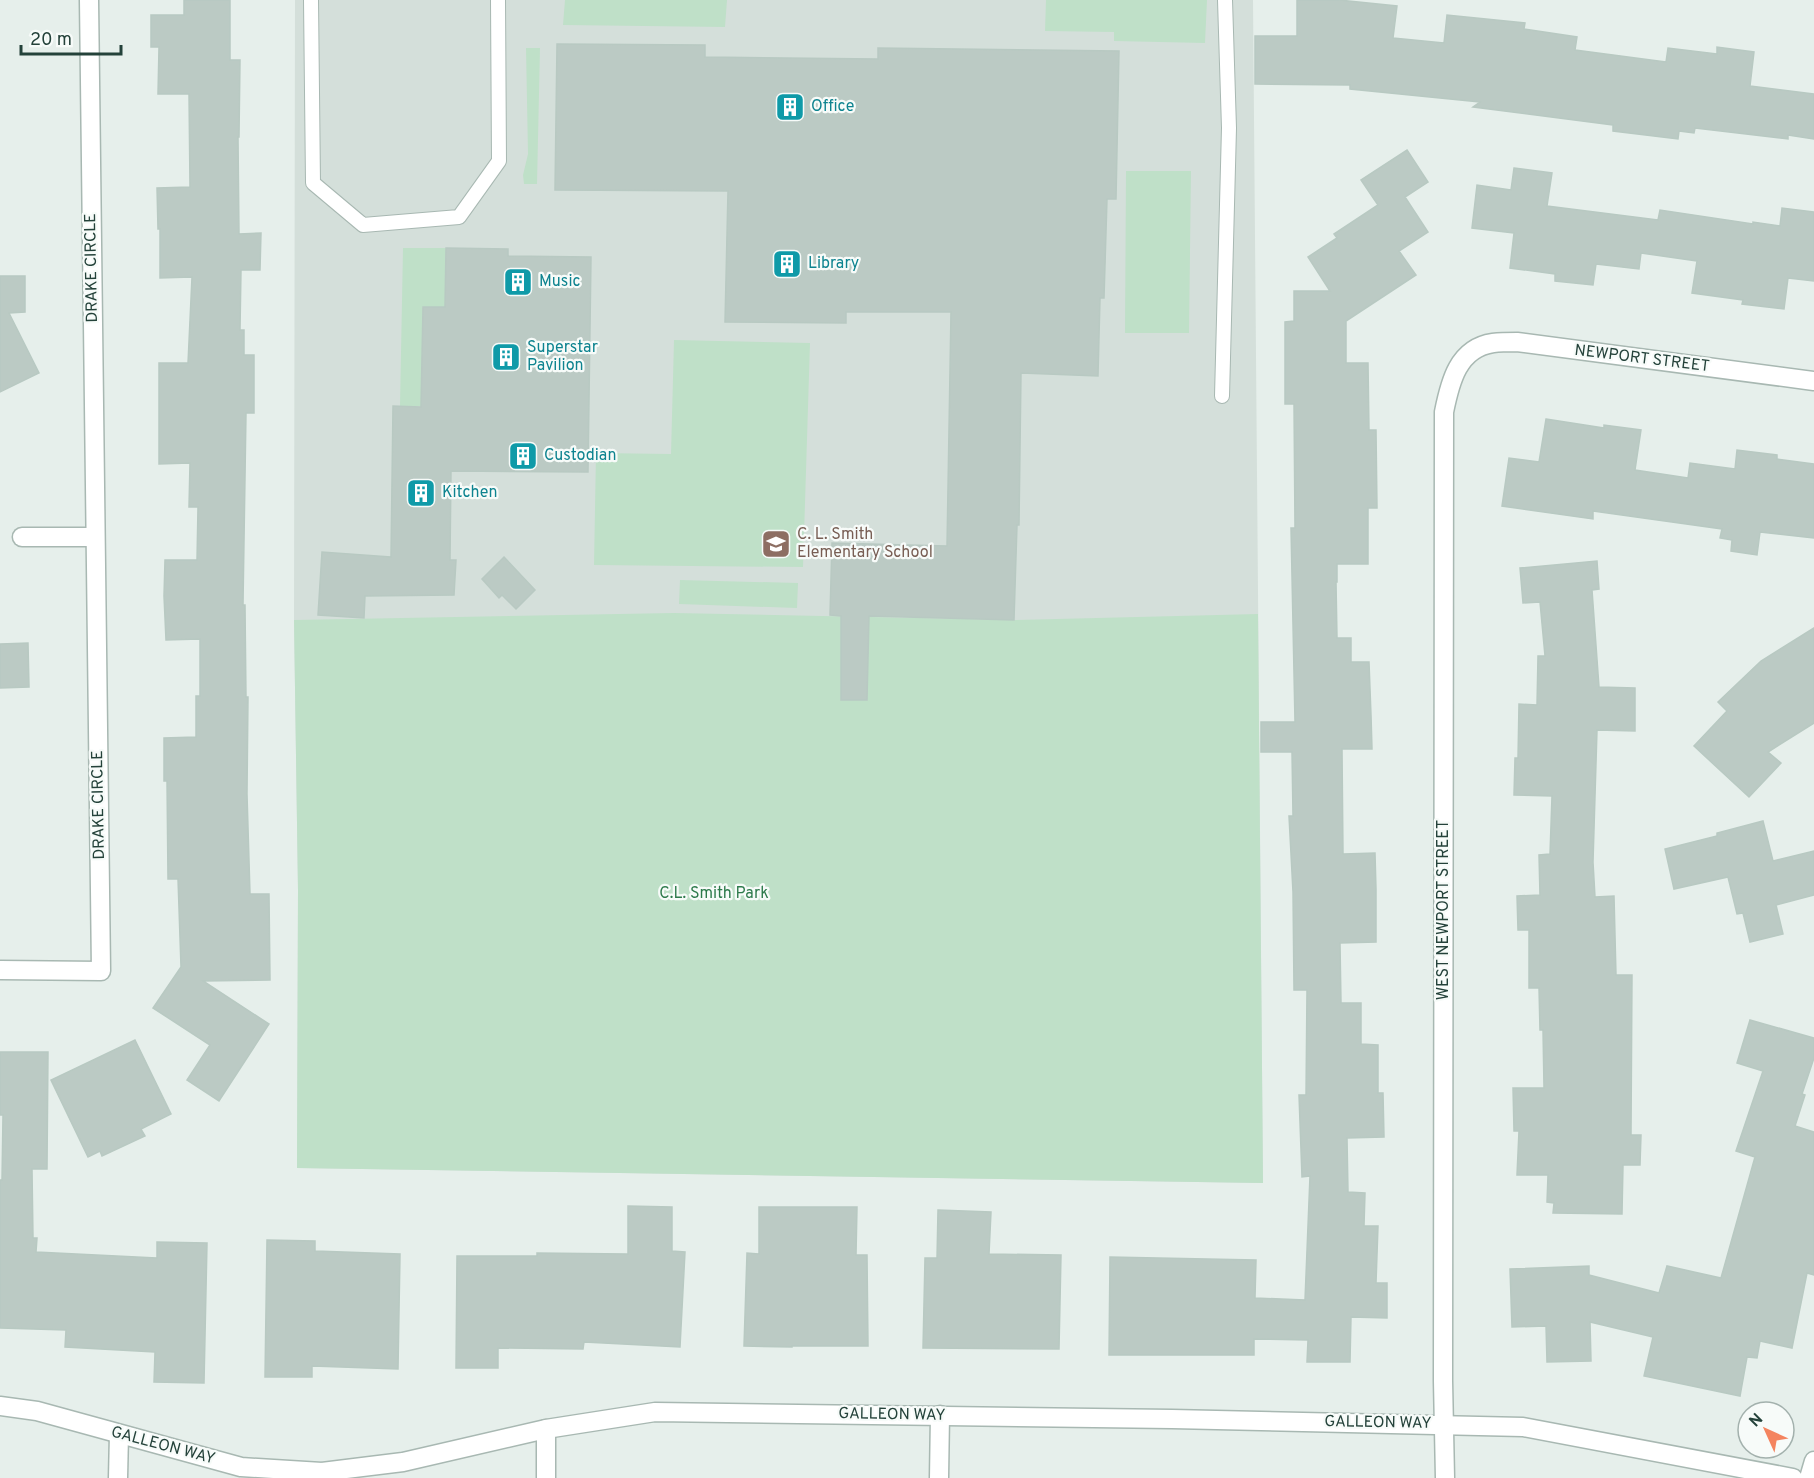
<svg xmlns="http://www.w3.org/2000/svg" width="1814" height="1478" font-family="Overpass,sans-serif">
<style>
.built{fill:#d4dfda}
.green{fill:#bfe0c8}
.building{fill:#bbcac4;stroke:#b8c9c2;stroke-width:1.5}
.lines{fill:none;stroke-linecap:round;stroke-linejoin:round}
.service-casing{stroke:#a8b8b2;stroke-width:16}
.minor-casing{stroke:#a8b8b2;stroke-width:21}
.service{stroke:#fff;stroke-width:14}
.minor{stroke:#fff;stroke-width:18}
.labels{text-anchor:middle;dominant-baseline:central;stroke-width:4.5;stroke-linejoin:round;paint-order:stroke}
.culture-label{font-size:16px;fill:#0d838f;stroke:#f7fbf9;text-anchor:start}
.street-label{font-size:16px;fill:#24423a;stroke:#f7fbf9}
.education-label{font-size:16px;fill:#785e54;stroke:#f7fbf9;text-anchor:start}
.park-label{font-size:16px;fill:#2d7a4b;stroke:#f7fbf9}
</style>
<rect width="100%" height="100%" fill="#e6efeb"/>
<polygon class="built" points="295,0 1253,0 1263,1183 297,1168 298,890 294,620"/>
<g class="green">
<polygon points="565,0 727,0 725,27 563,25"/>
<polygon points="1046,0 1207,0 1205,43 1114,41 1114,32 1045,31"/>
<polygon points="526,48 540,48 537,184 524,184 523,175 528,154"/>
<polygon points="1126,171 1191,171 1189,333 1125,333"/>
<polygon points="403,248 446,248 445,307 423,307 421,406 400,406"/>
<polygon points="674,340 810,343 803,567 594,565 596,453 671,454"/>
<polygon points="680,580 798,583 797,608 679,604"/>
<polygon points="674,613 1014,620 1258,614 1263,1183 297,1168 298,890 294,620"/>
</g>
<g class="building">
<polygon points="184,0 230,0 230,60 240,60 239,137 238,137 239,234 261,233 260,270 241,270 240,330 244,330 244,355 254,355 254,413 246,413 243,605 245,605 246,697 248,697 247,794 250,894 269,894 270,980 203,981 269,1024 219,1101 187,1080 210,1045 153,1008 181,967 178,879 168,879 167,781 164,781 164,738 196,737 196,696 200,696 200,639 166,640 164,596 165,560 197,560 198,507 189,507 190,463 159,464 159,363 188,363 192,277 160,278 160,229 158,229 157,188 190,187 189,94 158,94 159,47 151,47 151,15 184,15"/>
<polygon points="1297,0 1339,0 1397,6 1393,38 1444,43 1447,15 1525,23 1524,29 1577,37 1575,50 1666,62 1668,48 1717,54 1717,47 1754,52 1750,86 1814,94 1814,139 1788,135 1788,139 1695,128 1694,133 1679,131 1678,139 1613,131 1613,125 1473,107 1480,102 1350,89 1350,85 1255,84 1255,36 1297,36"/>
<polygon points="557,44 705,45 705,57 878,59 878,48 1119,51 1116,199 1107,199 1104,298 1100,298 1098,376 1021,373 1019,525 1017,525 1014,620 869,616 867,700 841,700 841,616 830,615 832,543 947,546 951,312 846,312 846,323 725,322 728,191 555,190"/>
<polygon points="1407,150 1428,182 1405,197 1428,232 1399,251 1416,275 1346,321 1346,363 1368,363 1369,430 1376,430 1377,508 1368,508 1368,564 1337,564 1337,582 1336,582 1337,638 1351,638 1351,662 1369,662 1371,715 1372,749 1342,749 1343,854 1375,853 1376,889 1376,942 1340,943 1341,1003 1361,1003 1361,1044 1378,1045 1378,1093 1383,1093 1384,1137 1347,1138 1348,1192 1365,1193 1364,1226 1378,1226 1376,1283 1387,1283 1387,1318 1351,1317 1350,1362 1307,1362 1308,1340 1254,1339 1254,1355 1109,1355 1110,1257 1256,1260 1255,1298 1305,1300 1310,1176 1302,1177 1299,1095 1306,1095 1307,990 1294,990 1293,892 1289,816 1293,816 1292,752 1261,752 1261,722 1295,722 1291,528 1295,528 1294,404 1285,404 1285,322 1294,321 1294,291 1330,291 1308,257 1337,238 1334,234 1378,205 1361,180"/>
<polygon points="1514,168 1552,173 1547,206 1658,220 1660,210 1753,224 1753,222 1780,226 1782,208 1814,212 1814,281 1788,278 1784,309 1742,304 1743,300 1692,293 1697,261 1641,253 1639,269 1596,264 1593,285 1555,281 1555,274 1510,268 1514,233 1472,228 1477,185 1511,190"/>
<polygon points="446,248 508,249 508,256 591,257 588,472 451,471 450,560 456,560 454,595 365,596 364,618 318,615 322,552 391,557 393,406 421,407 423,307 445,307"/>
<polygon points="0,276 25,276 25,312 9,313 39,373 0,392"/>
<polygon points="1546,419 1604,428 1604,425 1641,430 1635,470 1688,478 1690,463 1735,469 1737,450 1777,455 1777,459 1814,464 1814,538 1760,532 1757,555 1731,551 1732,540 1720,538 1722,529 1593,511 1593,519 1502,506 1509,458 1539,462"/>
<polygon points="504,557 535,590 516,609 502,595 499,598 482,579"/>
<polygon points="1597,561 1599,589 1592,590 1599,687 1635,688 1635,731 1597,730 1593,862 1595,897 1614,896 1616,975 1632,975 1631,1135 1641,1135 1640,1165 1623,1165 1622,1214 1553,1213 1554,1203 1547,1202 1548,1175 1517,1175 1519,1131 1514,1131 1513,1088 1544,1088 1543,1030 1540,1030 1539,988 1529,988 1529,930 1518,930 1517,896 1540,895 1539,855 1550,854 1552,796 1514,795 1515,758 1518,758 1519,704 1537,705 1538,656 1545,656 1540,602 1523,603 1520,568"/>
<polygon points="1814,628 1814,723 1768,752 1781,763 1749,797 1694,746 1727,711 1718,702 1761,661"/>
<polygon points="28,643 29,687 0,688 0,644"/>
<polygon points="1763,821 1773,861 1814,851 1814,895 1776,905 1783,934 1750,942 1743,913 1737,914 1728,877 1674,889 1665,849 1717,836 1717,833"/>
<polygon points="1750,1020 1814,1038 1814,1058 1802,1094 1805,1095 1795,1126 1814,1132 1814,1275 1807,1273 1792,1348 1760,1341 1757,1358 1747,1357 1740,1396 1644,1376 1653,1337 1590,1322 1591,1361 1547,1362 1546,1326 1512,1327 1510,1269 1589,1266 1589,1275 1659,1293 1667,1266 1721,1278 1755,1157 1736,1151 1763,1071 1737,1063"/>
<polygon points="135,1040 171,1114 141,1129 145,1136 102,1156 100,1151 88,1157 51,1080"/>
<polygon points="0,1052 48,1052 47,1169 32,1169 33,1238 37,1238 36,1252 157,1258 157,1242 207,1243 204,1383 154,1382 155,1352 65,1347 66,1330 0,1328 0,1180 2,1180 3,1115 0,1115"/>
<polygon points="628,1206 672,1207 672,1251 685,1252 680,1347 584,1342 583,1349 498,1348 498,1368 456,1368 457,1256 537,1256 537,1253 628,1254"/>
<polygon points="759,1207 857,1207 856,1255 867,1255 868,1346 792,1346 792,1347 744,1346 747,1253 759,1254"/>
<polygon points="938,1210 991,1212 989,1254 1061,1255 1059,1349 923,1348 925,1258 937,1258"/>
<polygon points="267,1240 315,1241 315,1251 400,1254 398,1369 312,1366 312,1377 265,1377"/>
</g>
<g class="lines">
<g class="service-casing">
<g id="service">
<polyline points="311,0 313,183 363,225 459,217 499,161 498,0"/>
<polyline points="1222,396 1229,128 1225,0"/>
</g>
</g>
<g class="minor-casing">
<g id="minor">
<polyline points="22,537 95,537"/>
<polyline points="0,970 101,971 89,0"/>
<polyline points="0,1406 37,1411 241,1467 322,1472 403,1462 546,1429 655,1412 1172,1419 1523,1427 1793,1478"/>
<polyline points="118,1478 119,1434"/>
<polyline points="546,1478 546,1429"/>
<polyline points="939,1478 940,1415"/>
<path d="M1445,1478L1443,1381L1444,412C1450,382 1458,348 1493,343C1501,342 1509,342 1517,342L1814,381"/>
<polyline points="1809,1478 1814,1461"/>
</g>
</g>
<use href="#service" class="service"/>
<use href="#minor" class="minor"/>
</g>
<defs>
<g id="building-square" transform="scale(1.5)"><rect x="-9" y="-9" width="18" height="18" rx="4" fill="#0f9aa8" stroke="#f7fbf9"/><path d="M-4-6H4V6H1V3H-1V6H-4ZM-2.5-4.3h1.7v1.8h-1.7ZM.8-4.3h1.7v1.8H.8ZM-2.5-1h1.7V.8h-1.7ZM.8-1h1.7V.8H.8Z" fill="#fff"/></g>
<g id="school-square" transform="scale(1.5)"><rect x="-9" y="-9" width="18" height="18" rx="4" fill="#8d6e63" stroke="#f7fbf9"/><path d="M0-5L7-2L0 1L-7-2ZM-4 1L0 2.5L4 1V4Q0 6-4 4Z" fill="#fff"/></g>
</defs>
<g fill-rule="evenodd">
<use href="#building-square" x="790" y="107"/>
<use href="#building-square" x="787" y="264"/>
<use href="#building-square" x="518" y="282"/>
<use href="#building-square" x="506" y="357"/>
<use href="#building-square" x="523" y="456"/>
<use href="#building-square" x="421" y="493"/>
<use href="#school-square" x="776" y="544"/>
</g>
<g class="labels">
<g class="culture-label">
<text x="811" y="107">Office</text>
<text x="808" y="264">Library</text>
<text x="539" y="282">Music</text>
<text x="527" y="348">Superstar<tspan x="527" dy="18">Pavilion</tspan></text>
<text x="544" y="456">Custodian</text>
<text x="442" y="493">Kitchen</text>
</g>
<g class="street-label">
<text transform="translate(92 268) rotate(-91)">DRAKE CIRCLE</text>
<text transform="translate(1642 359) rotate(7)">NEWPORT STREET</text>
<text transform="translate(99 805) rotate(-91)">DRAKE CIRCLE</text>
<text transform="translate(1444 910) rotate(-90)">WEST NEWPORT STREET</text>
<text transform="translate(892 1415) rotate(1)">GALLEON WAY</text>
<text transform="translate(1378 1423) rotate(1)">GALLEON WAY</text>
<text transform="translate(163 1446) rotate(15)">GALLEON WAY</text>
</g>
<g class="education-label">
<text x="797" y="535">C. L. Smith<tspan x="797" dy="18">Elementary School</tspan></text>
</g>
<g class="park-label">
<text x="714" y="894">C.L. Smith Park</text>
</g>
</g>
<g transform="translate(1766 1430) rotate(315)"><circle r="28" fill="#f7fbf9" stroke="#a3b1ad" stroke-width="1.5"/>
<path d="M0-4.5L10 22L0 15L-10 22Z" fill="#f4845f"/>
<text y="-9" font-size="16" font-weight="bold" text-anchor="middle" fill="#24423a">N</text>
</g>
<path d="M21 45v9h100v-9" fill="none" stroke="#24423a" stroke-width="3"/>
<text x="30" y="45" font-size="18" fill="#24423a" stroke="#f7fbf9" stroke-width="4.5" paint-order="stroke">20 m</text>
</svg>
